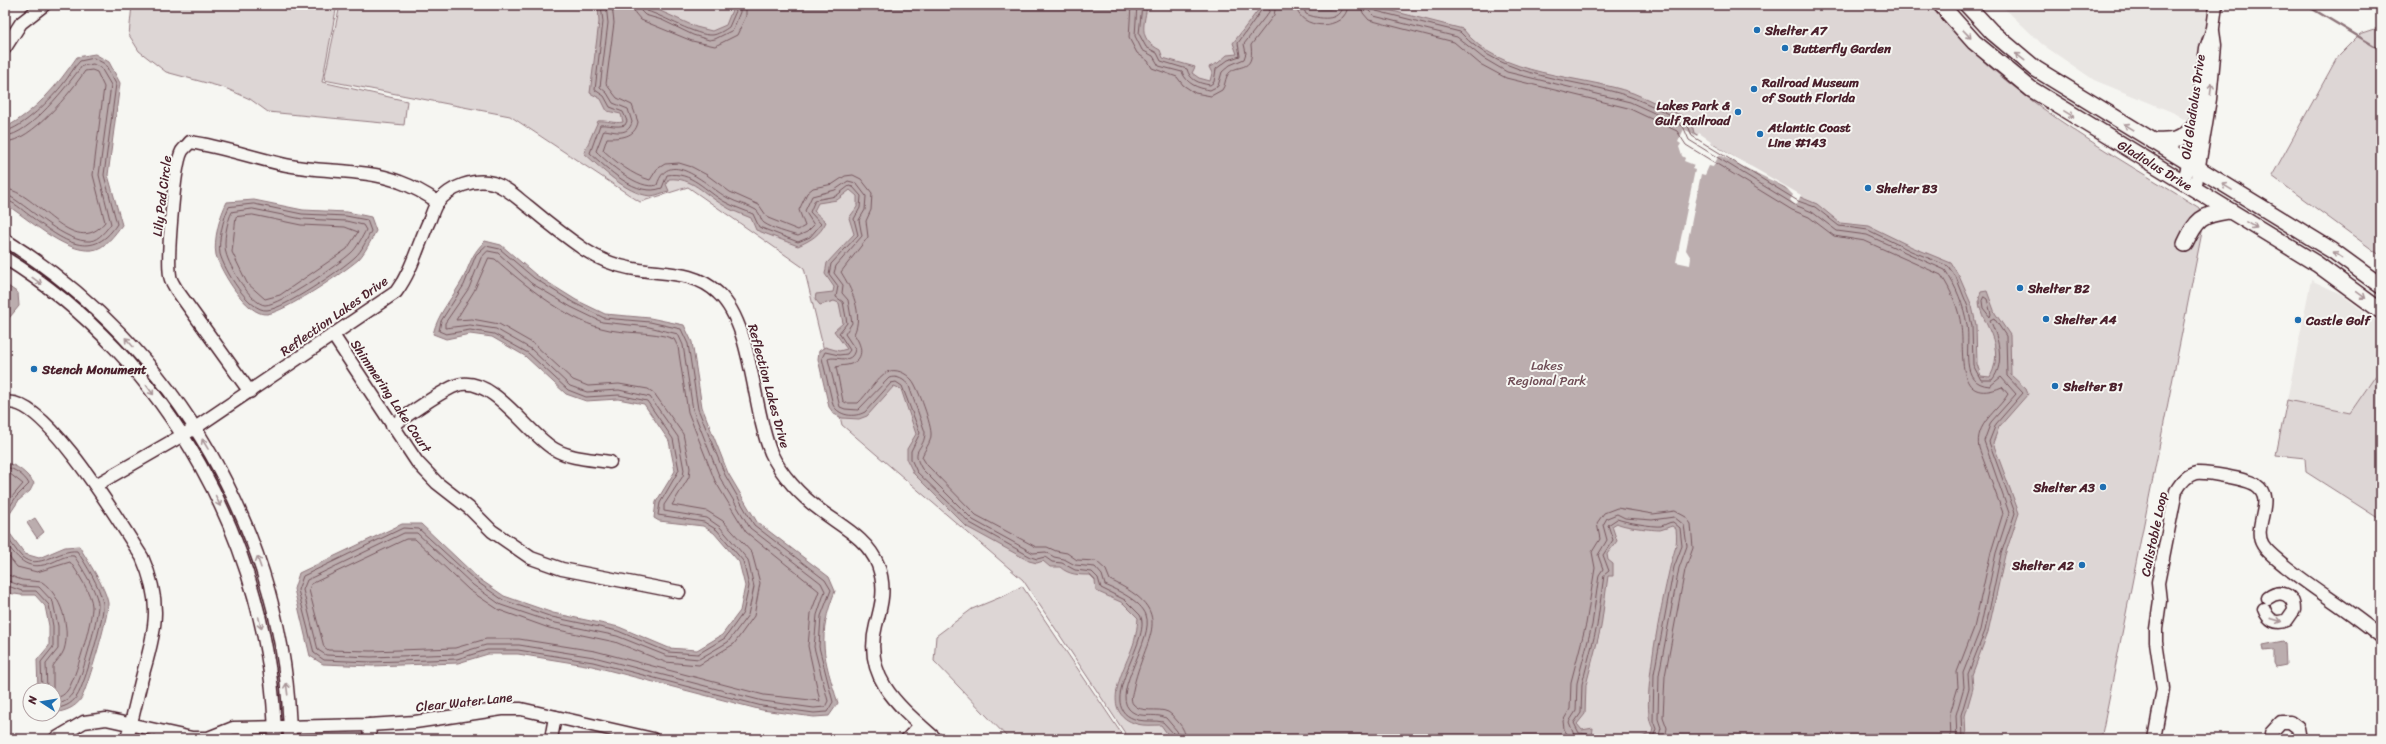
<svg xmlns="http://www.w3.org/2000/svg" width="2386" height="744" font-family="Sriracha,sans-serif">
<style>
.built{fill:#e9e6e3}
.green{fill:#ddd6d5;stroke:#947a80}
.water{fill:#bbadae;stroke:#8e747a}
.pier{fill:#f6f6f2}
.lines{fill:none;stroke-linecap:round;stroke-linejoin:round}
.shore{stroke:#77585f;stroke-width:1}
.stream{stroke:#8e747a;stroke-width:2.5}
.minor-casing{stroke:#4a1f2b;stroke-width:15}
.major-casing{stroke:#4a1f2b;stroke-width:18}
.minor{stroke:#f6f6f2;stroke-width:12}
.major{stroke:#f6f6f2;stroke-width:15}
.oneway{stroke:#a99598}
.poi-dot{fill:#1f6fb2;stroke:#f6f6f2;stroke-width:1.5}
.labels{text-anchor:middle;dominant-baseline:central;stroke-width:4;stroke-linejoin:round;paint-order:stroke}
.poi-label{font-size:13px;font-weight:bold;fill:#4a1f2b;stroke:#f6f6f2;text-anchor:start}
.street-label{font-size:13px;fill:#4a1f2b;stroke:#f6f6f2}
.park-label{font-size:13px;fill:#6f4d56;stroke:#f6f6f2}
</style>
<rect width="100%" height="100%" fill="#f6f6f2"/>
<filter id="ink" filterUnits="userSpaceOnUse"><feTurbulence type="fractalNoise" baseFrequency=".025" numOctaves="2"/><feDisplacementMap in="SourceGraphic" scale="8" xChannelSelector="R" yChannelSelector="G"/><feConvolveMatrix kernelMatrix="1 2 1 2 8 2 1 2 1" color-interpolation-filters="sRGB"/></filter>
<g filter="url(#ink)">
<g class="built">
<polygon points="2001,5 2218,5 2192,124 2172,112 2094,80 2043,45"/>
<polygon points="2311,280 2341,294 2381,325 2381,368 2350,413 2287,400"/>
</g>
<g class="green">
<polygon points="132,5 337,5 322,82 407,101 404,125 268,112 250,99 225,88 166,72 139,51 129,35"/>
<path d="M340,5H1931C1997,92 2114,155 2206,212L2101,739H1129L1023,580L842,425L804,268L688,187L640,202L510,116L324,80Z"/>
<polygon points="2381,27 2381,256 2272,176 2338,56 2360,34"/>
<polygon points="2381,368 2381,520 2306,472 2305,458 2276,455 2287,400 2350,413"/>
<polygon points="1022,586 1125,739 1009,739 934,661 936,636 972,609 1006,595"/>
</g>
<g class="water">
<path d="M598,5H647L696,27L712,31L726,25L732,10L730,5H1145L1147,7C1143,28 1139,39 1160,50L1163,58L1195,67L1192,73L1199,78L1210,81L1212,73L1209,67L1218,63L1227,55L1237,54L1233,43L1262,5H1303L1321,9H1330L1335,5H1369L1463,29C1500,78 1579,74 1633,93C1653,101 1672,111 1691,120L1694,133L1800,197L1817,204L1840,223L1869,226L1912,247L1951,263L1959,276L1972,306L1976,325L1977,364L1981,376L1990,377C2010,339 1970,315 1981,292L1987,291L1995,313L2010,335L2011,375L2026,389L2028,394L1999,427L1993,443L2019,513L2005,555L1988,632L1972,675L1973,688L1965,716L1966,739H1637L1652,733L1653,728C1638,709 1664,594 1670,567C1674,550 1678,547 1676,529L1672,526C1669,527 1664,529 1660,530C1654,530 1622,527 1617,523L1612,526L1617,541L1607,554L1608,560L1613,564V576H1608L1601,627L1586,685L1585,714L1577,724L1582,730L1593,728L1592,738L1596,739H1171L1161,725C1153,725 1144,726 1137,724C1098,713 1124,670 1132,648C1136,638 1137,628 1138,618L1123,603L1096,591L1095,580L1090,575C1079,575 1069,575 1060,567H1050L1043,561L1037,563L1029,561L967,527L914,474L907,460V449L916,434L901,389L894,386L867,416L859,419L842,418L834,414L829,407L818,359L819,351L825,347L839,351L847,349L834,331L843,323L839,303L834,301L820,305L815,299L816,294L833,292L834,287L825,274L827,263L854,234L849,218L857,207V196L850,190L837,200L818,203L814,211L826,222C820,235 811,240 798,246L756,230L751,218C742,214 731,211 723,205C704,194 692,177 669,179L666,184L669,191C663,192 656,196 650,196C625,193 602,169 584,153L598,121C607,120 614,124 623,122L621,114L607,111L601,99L590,93L599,22Z"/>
<path d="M95,54L109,62L120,83L108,175L122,225C115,234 105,249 92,250C64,253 27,217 5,204V128C36,111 57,86 77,57Z"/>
<path d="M254,200L303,210L347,212L371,217L376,231C371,240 365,253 358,260C344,272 285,312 267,314C247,316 221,272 216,255C213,240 220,215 227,202Z"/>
<path d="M485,241L501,245L536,275L576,300L605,314L650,318L684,325L692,342L702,407L728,473L757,522L829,577L835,591C817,637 823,657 838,703L829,716L814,717L762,710L592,666L518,654H488L458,663L372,666L323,664L310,656L294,589L299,573L402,524H421L478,578L504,596L553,613L619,627L669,648L697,650L722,635L740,611L745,586L739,562L714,533L703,526L659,521L654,518L656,502L675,471L669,441L644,404L618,399L586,401L566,394L525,356L492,337L470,334L446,339L433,334C438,314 450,301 460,284C471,266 468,258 485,241Z"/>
<polygon points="5,284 18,293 19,306 5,323"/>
<path d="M5,463C17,464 27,474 34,483L30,491L19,500L9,515L8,531L25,554L39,558L65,547L79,546C87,560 106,588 108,603C109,615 88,685 82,697C76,708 65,711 54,713V690H38L37,660L49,646V626L45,606L35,595H21L8,593L5,584Z"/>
<polygon points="35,518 44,532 37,538 27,523"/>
<polygon points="2283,641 2285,643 2286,665 2276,667 2274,663 2274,650 2264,651 2263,645"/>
</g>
<polygon class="pier" points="1684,129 1697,136 1699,133 1711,141 1710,143 1801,195 1796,206 1790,200 1793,195 1785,187 1719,155 1713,167 1709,166 1705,175 1701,174 1686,250 1691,258 1690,265 1676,262 1695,170 1692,169 1694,165 1684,161 1685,158 1682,156 1679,147 1681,144 1678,142"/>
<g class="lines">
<g class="shore">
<path d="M601,5L603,22L595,90L604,96L610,107L623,112L627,121L625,125C615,128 609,124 600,125L590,153C608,169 636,198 662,188L667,175C692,171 705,191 725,202C734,207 744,210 753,214L759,227L798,242L810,237L821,224L810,212L815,200L836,196L849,186L853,187L861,196L860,208L854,219L858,235L831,264L829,274L838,286L836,297L843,302L847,323L839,333L850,350L847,354L839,355L825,352L822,358L833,405C839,416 854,418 865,412L891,383L896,382L902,386L920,433L911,451V459L917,472L970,523L1031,557L1037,559L1045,557L1052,562L1062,563L1075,570L1092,572L1098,578L1101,588L1125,600L1140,615C1154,639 1090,709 1138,720C1146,722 1155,720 1163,722L1173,733L1175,739"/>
<path d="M606,5L608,23L600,87L607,93L613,103L628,109L632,122C628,137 614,131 604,130L596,151C608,163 639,191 657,185C669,145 710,189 728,198C737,203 748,205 756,210C761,214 760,220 764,223C773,229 788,233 798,236L807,232L814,225L805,211L812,196L835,190L848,181L856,183L866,196L865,210L859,220L862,236L836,266L834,273L843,285L842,293L848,300L852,323L845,334L855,349C852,366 836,355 828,359L840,407L845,409L858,410L889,378C897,375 905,380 909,386L925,432C925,451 909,447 922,469L973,520L1033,553L1046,552L1054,557L1064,559L1075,565L1095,567L1102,575L1105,585C1117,590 1141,601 1146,615C1155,638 1112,691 1129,709C1139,720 1154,712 1166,718L1177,731L1180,739"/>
<path d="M612,5L614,23L606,84L617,98L632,105L638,122C635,138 620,138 607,138L603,150C616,162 632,175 650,180L657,169L665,164L679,163L692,167L707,175L730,192L759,205L768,218L798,230L805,226L799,210L807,193L813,188L833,184L845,176L853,175L861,179L872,193L871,210L866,221L868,237L841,272C851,288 864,314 854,334C861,344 866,358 851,364C846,366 840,365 836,367L843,401L846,403H858C867,395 877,377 887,372C896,368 906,373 912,380C918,387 932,426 931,435C931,443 924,450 922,457L927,465L976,515L1036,547H1047L1056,551L1067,553L1077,560L1096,561L1106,570L1110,580C1180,613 1144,635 1133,690C1132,694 1130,700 1133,704C1141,714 1158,707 1168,712C1172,714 1175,719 1179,723C1183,728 1185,732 1186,739"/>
<polyline points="633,5 635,13 641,20 692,41 715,46 737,35 746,16 746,5"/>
<polyline points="639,5 641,11 645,15 662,20 693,35 709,40 715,39 733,30 740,12 740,5"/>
<path d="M645,5L647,11C664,16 696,36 712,35C717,35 725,30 729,27L736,11L734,5"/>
<path d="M1131,5L1129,38L1137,53L1148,61L1152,68L1177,77L1183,85L1195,93L1211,96L1222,90C1225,86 1225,80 1227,76C1235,61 1255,76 1251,45L1274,15L1276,5"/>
<path d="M1137,5L1135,36L1142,50L1153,56L1159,66L1182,72C1187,84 1197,88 1210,90L1218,86L1222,72L1230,65L1244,59L1246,53L1244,44L1269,12L1270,5"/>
<path d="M1142,5L1139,34L1146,47L1157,53L1161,61L1187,69C1190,80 1198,83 1210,85L1214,82L1216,69L1228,60L1240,56L1238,43L1265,5"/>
<path d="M1296,5C1297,31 1347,32 1348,5"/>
<path d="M1302,5L1306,14C1318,19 1341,23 1342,5"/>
<path d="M1361,5L1363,13L1369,20L1454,42L1480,64L1506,78L1628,108L1677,131L1686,145L1792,210L1809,217L1834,236L1865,241L1941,275C1951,290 1959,309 1961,326C1965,353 1954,407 2002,387L2008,394C1998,411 1974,424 1979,448L2003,513L1991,552L1974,628L1957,672L1958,687L1950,714L1951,739"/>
<path d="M1367,5L1369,11L1374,16L1457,37L1483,58L1507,72L1630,102L1683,126L1689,140L1795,205L1812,212L1837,231L1867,235L1945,270C1956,286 1964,306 1967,325C1971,346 1958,384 1990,386L2001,377L2016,394L1991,422L1984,441L2009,513L1996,553L1980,630L1963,673L1964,687L1956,715L1957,739"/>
<path d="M1372,5L1376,11L1460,32C1504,81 1574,77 1631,97C1650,104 1669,114 1687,123L1692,136L1798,201L1815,207L1839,226L1868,230L1911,251L1948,266L1956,277L1968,307L1972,326L1973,365L1981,380H1992C2006,363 1998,337 1990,320L1994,318L2006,336L2007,376L2023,393L1996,424L1989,442L2015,513L2001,554L1985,631L1968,674L1969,688L1961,715L1962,739"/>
<path d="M5,131C22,129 53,97 63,84C69,77 73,68 80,61L94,58L105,64L116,84L104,175L117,224C91,265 58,237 29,215C22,210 13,201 5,200"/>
<path d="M5,136C30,135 68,84 82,66L93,64L101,68L111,85L99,175L111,224C106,230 99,240 90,241C66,243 31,209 11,197L5,195"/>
<path d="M5,142C32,141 71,92 85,71L92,70L97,72L104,87L93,175L105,222C74,261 36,190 5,189"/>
<path d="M254,204L302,214L346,216L367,220L371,231C367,239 362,251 355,257C341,270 284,309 267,310C249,312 224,269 220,254C218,241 223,218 229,207Z"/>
<path d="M253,209L302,219L346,221L363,225L366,230C362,237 357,248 351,253C338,265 280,305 265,305C251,304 229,266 226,253C223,242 227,221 232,212Z"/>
<polygon points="253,215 301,225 345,227 358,232 347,249 280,295 265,299 247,283 232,252 236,217"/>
<polygon points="486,246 500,249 534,278 574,303 604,318 650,322 681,329 688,344 698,409 725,475 754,525 825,580 831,590 821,616 819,647 833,702 827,712 814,713 762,706 593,662 518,650 487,650 457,659 371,662 324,660 314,653 298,590 303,576 403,528 419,529 476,581 503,600 552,617 618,631 668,652 698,654 725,638 743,613 749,586 743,561 717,530 704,522 658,515 660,503 679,470 673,439 647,401 619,395 586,397 568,390 528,353 494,334 470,330 446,334 439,331 441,321 464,285 476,255"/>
<polygon points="488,251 498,253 531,283 571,307 602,322 649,327 678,334 683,345 693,410 720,478 750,528 821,583 825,591 817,615 814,647 828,701 825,707 814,708 763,701 594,657 519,645 486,645 456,654 371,657 326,655 318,650 303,590 307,580 404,533 417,533 473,585 501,605 551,622 617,636 667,656 699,659 728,642 748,615 754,587 748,560 720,527 707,518 664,511 664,505 683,476 684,470 678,437 650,397 619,390 587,392 570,386 531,349 496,329 470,325 445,328 445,323 469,288 481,258"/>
<path d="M489,258L495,259C522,283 566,319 601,328C625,335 651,330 674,339L678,347L688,412L715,481L746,532L819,591L811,613L808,646L820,701L764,695L595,651L519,639H486L455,648L371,651L328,650L324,647L309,590L311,584L406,539H415L469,590L499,610L549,628L615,642L665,662L699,665L734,644L754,616L760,583L752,553L723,521L707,511L672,505L689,477L690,468L683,434L654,393L648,389L619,384L588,386L573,380L534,344L499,324L472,319L456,320L474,291Z"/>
<polygon points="1984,297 1987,299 1991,314 1990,317 1983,308 1982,301"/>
<path d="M5,467C14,468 25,476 29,484L16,497L5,514"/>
<polyline points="5,472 9,473 23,484 5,505"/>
<path d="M5,534C10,541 16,551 22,557C38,571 59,549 77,551C87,566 99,585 103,603C106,612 84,687 77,696C71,705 64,707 54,709"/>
<path d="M5,542C20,561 28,572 53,562C60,559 66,555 74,556C81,566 98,593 98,605C98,619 81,684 72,694C67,701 62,702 54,704"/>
<path d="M5,552L17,567L37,572L70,562C77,571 92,595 92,606C93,618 75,682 67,691C63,696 60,697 54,698"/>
<path d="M5,574L22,580L42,582C61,595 71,628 64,650C62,656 56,661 53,666V690"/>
<polyline points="5,580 22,586 39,587 53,602 58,626 58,649 46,664 47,690"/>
<polyline points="5,585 22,591 36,591 49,605 53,626 53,647 41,662 42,690"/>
<polyline points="1570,739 1564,729 1563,721 1570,709 1571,682 1586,624 1595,568 1592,552 1600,539 1597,523 1604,513 1617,508 1653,514 1675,511 1686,517 1691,524 1693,548 1685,570 1665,676 1663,717 1667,728 1665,739"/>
<polyline points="1582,739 1574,735 1569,722 1576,711 1577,683 1592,625 1599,575 1603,569 1598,555 1607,540 1603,525 1607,518 1617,514 1625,518 1652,520 1674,517 1684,525 1687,546 1679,568 1659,675 1658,719 1661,728 1658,739"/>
<path d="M1588,739L1587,734L1579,733L1574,723L1581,713L1582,684L1597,626L1604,575L1609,571L1603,555L1613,540L1608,525L1617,519C1625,522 1653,527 1661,526C1665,525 1669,522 1673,522L1680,528L1682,546L1674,567L1654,674L1653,721L1656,729L1654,735L1647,739"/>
</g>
<polyline class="stream" points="2306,5 2381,50"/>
<g class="minor-casing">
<g id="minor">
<polyline points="5,48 21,23 44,5"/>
<polyline points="2183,183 2193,148 2206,48 2213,28 2216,5"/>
<polyline points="2195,190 2210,99 2215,45 2213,31"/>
<path d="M5,240C175,345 288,538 290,739"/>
<path d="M5,258C168,358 272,549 275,739"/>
<polyline points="333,335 417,462 437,483 469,508 492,531 531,558 562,569 679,592"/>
<path d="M250,392L176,289C174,285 170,280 170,275C167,258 174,165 182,151C184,148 188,145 190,142C223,147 254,158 286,165C323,173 364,168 400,182C414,187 426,194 438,202"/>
<path d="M5,403C43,392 123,528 142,557C161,600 157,626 144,670C138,693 133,716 127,739"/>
<path d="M392,426C405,417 449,385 462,384C496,380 527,433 554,449C571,459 591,459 610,462"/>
<path d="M96,485L195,428L396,292C413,269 418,244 430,219C432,214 434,206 438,202C450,187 474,178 493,183C508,188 517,198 529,207C547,222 566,237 585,250C599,259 613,265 629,268C660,275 693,269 718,293C753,325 752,408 771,453C781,475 801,496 820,510C841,526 868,539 878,565C886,587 882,604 876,625C862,678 900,707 936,739"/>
<path d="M2264,609C2268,620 2276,625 2287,620L2294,610C2294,594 2280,589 2268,598"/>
<polyline points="369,725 370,739"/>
<polyline points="2271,733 2281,722 2290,722 2298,728 2300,739"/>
<polyline points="55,739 84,722 106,719 192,738 208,738 233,728 369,725 415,722 502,709 521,709 653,739"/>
<polyline points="551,739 555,717"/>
<polyline points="907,739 920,725"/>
<path d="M2154,739L2163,689L2156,642V629L2160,601L2158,583L2176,491C2180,484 2187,475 2196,473C2207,472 2247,479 2256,485C2277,499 2251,527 2263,545C2268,553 2278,560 2285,566C2316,591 2351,611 2381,637"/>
</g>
</g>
<g class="major-casing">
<g id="major">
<path id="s1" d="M1941,5L1974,42L2031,89L2317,264L2381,311"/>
<polyline points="1967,5 1992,32 2036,69 2333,251 2381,286"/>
<path d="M2153,141C2175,142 2181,141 2196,125"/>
<path d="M2185,244C2197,219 2201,215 2228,211"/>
</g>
</g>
<use href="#minor" class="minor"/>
<use href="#major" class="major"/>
</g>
<defs><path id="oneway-shaft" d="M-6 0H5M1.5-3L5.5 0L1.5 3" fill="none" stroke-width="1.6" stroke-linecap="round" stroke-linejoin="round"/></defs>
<g class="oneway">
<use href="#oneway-shaft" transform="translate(1967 34) rotate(46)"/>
<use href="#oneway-shaft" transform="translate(2020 57) rotate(-142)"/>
<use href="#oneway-shaft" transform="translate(2211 89) rotate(-84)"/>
<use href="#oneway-shaft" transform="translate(2069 114) rotate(31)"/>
<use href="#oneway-shaft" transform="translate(2129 127) rotate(-148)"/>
<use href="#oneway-shaft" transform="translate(2227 187) rotate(-149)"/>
<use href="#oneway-shaft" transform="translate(2252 225) rotate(31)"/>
<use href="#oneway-shaft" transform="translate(2338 255) rotate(-146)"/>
<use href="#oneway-shaft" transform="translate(37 281) rotate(36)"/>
<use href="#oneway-shaft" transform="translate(2361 295) rotate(36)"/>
<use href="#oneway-shaft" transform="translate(129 342) rotate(-132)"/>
<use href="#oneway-shaft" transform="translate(150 390) rotate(53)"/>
<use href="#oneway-shaft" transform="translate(205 444) rotate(-121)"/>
<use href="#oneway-shaft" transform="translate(218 501) rotate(66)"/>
<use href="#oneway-shaft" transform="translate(259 562) rotate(-109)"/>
<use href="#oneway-shaft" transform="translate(2276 620) rotate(16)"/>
<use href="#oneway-shaft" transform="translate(260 623) rotate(77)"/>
<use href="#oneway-shaft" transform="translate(287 689) rotate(-97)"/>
</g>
</g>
<g class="poi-dot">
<circle cx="1757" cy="30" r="4"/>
<circle cx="1785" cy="48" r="4"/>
<circle cx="1754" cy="89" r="4"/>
<circle cx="1738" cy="112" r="4"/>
<circle cx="1760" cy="134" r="4"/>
<circle cx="1868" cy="188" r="4"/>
<circle cx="2020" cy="288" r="4"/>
<circle cx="2046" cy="319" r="4"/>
<circle cx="2298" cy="320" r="4"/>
<circle cx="34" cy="369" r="4"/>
<circle cx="2055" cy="386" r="4"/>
<circle cx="2103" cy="487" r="4"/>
<circle cx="2082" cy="565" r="4"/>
</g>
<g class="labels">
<g class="poi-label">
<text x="1765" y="30">Shelter A7</text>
<text x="1793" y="48">Butterfly Garden</text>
<text x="1762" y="82">Railroad Museum<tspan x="1762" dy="15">of South Florida</tspan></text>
<text x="1730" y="105" text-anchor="end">Lakes Park &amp;<tspan x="1730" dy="15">Gulf Railroad</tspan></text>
<text x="1768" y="127">Atlantic Coast<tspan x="1768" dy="15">Line #143</tspan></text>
<text x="1876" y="188">Shelter B3</text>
<text x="2028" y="288">Shelter B2</text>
<text x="2054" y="319">Shelter A4</text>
<text x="2306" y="320">Castle Golf</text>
<text x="42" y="369">Stench Monument</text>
<text x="2063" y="386">Shelter B1</text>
<text x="2095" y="487" text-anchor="end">Shelter A3</text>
<text x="2074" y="565" text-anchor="end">Shelter A2</text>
</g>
<g class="street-label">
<text transform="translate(2193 107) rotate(-82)">Old Gladiolus Drive</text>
<text stroke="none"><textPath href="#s1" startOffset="269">Gladiolus Drive</textPath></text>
<text transform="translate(162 196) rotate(-83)">Lily Pad Circle</text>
<text transform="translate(334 316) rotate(-35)">Reflection Lakes Drive</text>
<text transform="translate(769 386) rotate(75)">Reflection Lakes Drive</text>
<text transform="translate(391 396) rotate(56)">Shimmering Lake Court</text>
<text transform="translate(2154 534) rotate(-78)">Calistoble Loop</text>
<text transform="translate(464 702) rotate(-6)">Clear Water Lane</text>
</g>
<g class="park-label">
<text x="1547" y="365">Lakes<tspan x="1547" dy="15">Regional Park</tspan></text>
</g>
</g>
<rect width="2386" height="744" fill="none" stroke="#f6f6f2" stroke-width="20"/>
<rect x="10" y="10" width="2366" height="724" fill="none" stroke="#4a1f2b" stroke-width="1.5" filter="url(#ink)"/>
<g transform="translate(42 702) rotate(282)"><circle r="19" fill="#f6f6f2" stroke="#b1a0a2"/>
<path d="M0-3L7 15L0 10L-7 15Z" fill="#1f6fb2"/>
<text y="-6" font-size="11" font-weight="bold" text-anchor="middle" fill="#4a1f2b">N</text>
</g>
</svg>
